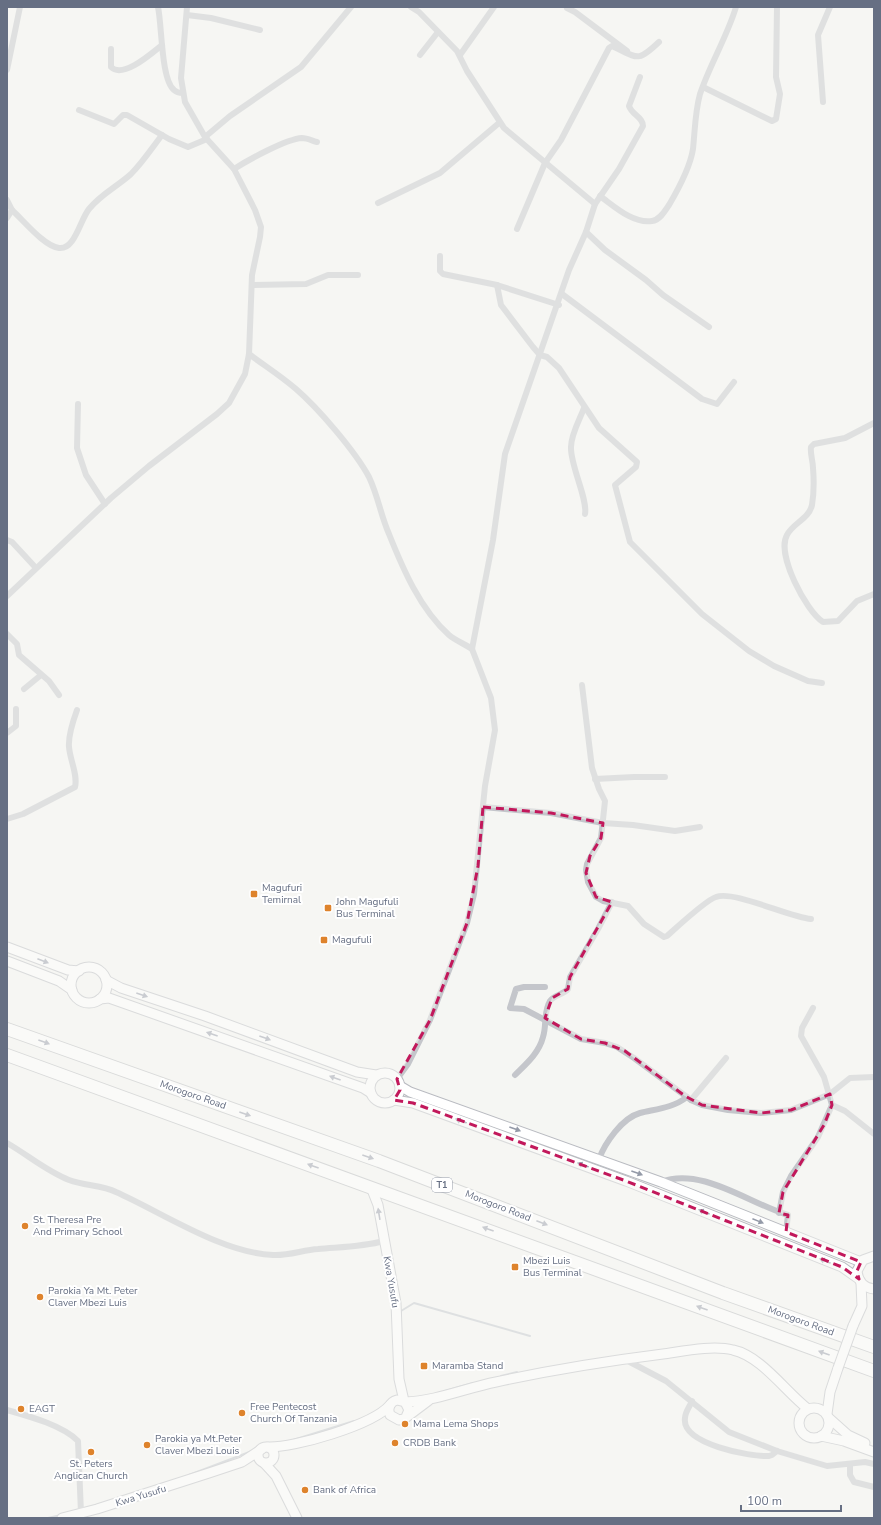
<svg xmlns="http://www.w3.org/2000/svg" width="881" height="1525" font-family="'Nunito Sans',sans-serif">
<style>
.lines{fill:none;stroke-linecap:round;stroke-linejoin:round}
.stream{stroke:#c1c6cd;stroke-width:2}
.secondary-casing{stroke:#b9bbc1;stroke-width:11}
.highway-casing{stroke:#b7b9bd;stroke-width:14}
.street{stroke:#c4c6cb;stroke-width:6}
.secondary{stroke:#fff;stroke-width:9}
.highway{stroke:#fff;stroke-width:12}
.secondary-bridge-casing{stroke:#b9bbc1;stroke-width:11;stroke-linecap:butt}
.secondary-bridge{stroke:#fff;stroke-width:9}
.oneway{fill:#949aa8}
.marked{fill:none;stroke:#c2185b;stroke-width:3;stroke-dasharray:8 5;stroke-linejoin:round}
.poi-dot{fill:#de832c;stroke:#fff;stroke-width:1.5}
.labels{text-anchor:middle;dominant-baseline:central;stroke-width:4;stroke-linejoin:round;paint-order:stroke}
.shield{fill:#fff;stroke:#949aa8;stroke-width:1}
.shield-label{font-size:9px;font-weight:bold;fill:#666f83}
.poi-label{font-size:10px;fill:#666f83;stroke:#fff;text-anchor:start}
.street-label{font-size:10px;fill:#666f83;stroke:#fff}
</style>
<rect width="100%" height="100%" fill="#f5f6f3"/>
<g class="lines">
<g class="stream">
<polyline points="401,1314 401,1311 414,1303 530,1336"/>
<polyline points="501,1376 517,1372"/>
<polyline points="445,1391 473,1383"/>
<polyline points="293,1440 354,1421"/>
<polyline points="189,1475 252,1451"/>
<polyline points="48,1518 61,1515"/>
</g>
<g class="secondary-casing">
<g id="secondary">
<polyline points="7,947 68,970 79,971"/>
<polyline points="7,961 59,981 72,990"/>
<circle cx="89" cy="985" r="18"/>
<polyline points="106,980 121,988 205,1016 357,1072 376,1075"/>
<polyline points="100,999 109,998 363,1088 371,1093"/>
<circle cx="385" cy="1088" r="15"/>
<polyline points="400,1086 410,1092 661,1182 861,1262"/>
<polyline points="394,1100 413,1103 626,1181 842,1267 859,1279"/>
<polyline points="371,1187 378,1205 396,1303 399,1379 404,1401"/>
<path d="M874,1256L863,1260L857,1271C858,1281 864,1288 874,1289"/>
<polyline points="853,1326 862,1306 861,1283"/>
<path d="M405,1402C436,1401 466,1388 496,1382C551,1370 607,1361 663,1354C684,1351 713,1345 733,1350C761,1356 785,1391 808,1409"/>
<circle cx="814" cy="1423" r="15"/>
<polyline points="827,1414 830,1392 838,1368"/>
<path d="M406,1417L409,1410L405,1402L397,1400C390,1402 387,1408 390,1415L399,1420L404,1419L428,1401"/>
<polyline points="829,1418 848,1435 865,1443"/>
<polyline points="821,1436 844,1441 874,1452"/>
<circle cx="266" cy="1455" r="8"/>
<path d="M268,1447C294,1448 373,1425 390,1405"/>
<polyline points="265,1464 276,1476 297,1518"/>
<polyline points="62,1518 97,1509 209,1473 242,1462 262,1449"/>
</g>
</g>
<g class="highway-casing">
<g id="highway">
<polyline points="7,1029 379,1161 723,1293 874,1347"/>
<polyline points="7,1055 874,1371"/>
</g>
</g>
<g class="street">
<path d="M158,7C162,25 161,80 174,90C176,92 180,93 183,93"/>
<polyline points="411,7 419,12 457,51 467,71 504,128 595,204"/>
<polyline points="567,8 575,12 627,51"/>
<polyline points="187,15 211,18 260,30"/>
<path d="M111,49V67C123,79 152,53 162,45"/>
<polyline points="420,55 438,32"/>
<polyline points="460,55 494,7"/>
<polyline points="7,70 20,7"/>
<polyline points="703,87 772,121 776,119 780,94 776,77 777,7"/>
<polyline points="823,102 818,35 830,7"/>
<polyline points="79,110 114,124 123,115 127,115 169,139 188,147 207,139"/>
<polyline points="205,137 230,116 301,67 351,7"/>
<path d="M234,169C248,160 286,139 302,138C307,138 313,141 317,142"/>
<path d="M600,196C614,206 633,224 652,221C660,220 665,211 669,205C679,188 690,168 693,149C695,130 695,112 700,94C710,64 727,37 736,7"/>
<polyline points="7,200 12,210 7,218"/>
<polyline points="378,203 440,173 499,123"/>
<path d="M12,210C24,221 44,246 59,248C75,250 80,220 89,209C101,194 118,186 131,174C143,162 152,148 162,135"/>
<path d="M517,229L545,163L561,140L609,48L612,46C638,58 637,63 659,42"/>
<polyline points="586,232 605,250 646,280 663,295 709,327"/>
<polyline points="440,256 440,271 443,274 497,285 559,305"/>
<polyline points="252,285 306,284 328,275 358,275"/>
<polyline points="497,285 501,305 533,347 540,355 547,357 559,368 599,428 637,462 636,467 615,485 630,542 702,614 749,651 774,666 808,681 822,683"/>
<polyline points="562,294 702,399 717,404 734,382"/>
<path d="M249,354C265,366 281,376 296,389C318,408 355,451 369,477C378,496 381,516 389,534C403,569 420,609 449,635C456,641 465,644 472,649"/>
<polyline points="78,404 77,448 86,475 105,504"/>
<path d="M584,408C580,419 571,434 571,447C570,465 588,499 585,514"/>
<path d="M874,423L845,438L814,444L811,447C810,454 813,461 813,468C814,480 814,493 812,505C809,519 793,523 787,535C776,554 806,611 823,622L838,621L857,601L874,594"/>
<polyline points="7,540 12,542 36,568"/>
<polyline points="7,596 111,498 149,466 217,414 229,403 245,374 249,354 252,275 260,237 261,227 255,210 234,169 205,137 185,102 181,78 187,7"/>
<polyline points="7,634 17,644 19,655 49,681 59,695"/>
<path d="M582,685L592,768L599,789L605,801L601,838L587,864L586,870L588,882L596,897L603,901L628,906L644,924L664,937L667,936C676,928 706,900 716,897C733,890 789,917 811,919"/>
<polyline points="24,689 41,675"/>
<polyline points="7,733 16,726 16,709"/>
<polyline points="595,779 634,777 665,777"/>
<polyline points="483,807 551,813 603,823 633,825 675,831 700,827"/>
<path d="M7,819L23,814L75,787C78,775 70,760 69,747C68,735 73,721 77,710"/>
<polyline points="545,987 524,987 516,989 510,1008 524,1009 581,1039 605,1043 617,1047 634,1058 691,1100 702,1105 728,1110 761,1113 791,1110 830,1094 850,1078 874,1077"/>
<path d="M515,1075C526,1064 539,1053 543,1037C547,1025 543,1013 550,1001C555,994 563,995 568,989L570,977L598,929L612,902"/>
<path d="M397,1079L408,1064L430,1020L467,923L474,894L485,786L495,730L491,698L472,649L493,540L505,454L569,270L586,232L595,204L619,169L643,126C643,117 632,115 629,106L640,77"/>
<polyline points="691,1100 726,1058"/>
<polyline points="832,1105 845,1111 874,1134"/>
<path d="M7,1143C28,1155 46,1171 69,1180C85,1186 102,1185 116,1192C163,1213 222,1253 273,1255C288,1256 303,1250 318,1249C340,1247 362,1247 384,1241"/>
<path d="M599,1159C605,1143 622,1118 640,1113C656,1109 673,1108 687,1097"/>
<path d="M661,1182C701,1166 750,1204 788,1215L786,1232"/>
<polyline points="779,1213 783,1192 791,1176 818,1137 832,1105 824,1077 801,1036 802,1028 813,1008"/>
<polyline points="626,1360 666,1381 729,1432 777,1451 827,1466 865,1462 874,1464"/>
<path d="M692,1401C690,1406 685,1412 685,1418C681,1444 750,1457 769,1456L772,1455L777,1451"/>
<path d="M7,1410C28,1416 62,1425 78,1441L81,1513"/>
<polyline points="850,1465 850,1475 854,1482 874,1487"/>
</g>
<use href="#secondary" class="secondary"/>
<use href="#highway" class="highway"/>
<g class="secondary-bridge-casing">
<polyline id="secondary-bridge" points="838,1368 853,1326"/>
</g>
<use href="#secondary-bridge" class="secondary-bridge"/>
</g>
<defs><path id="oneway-solid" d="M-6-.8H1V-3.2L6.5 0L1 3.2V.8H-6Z"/></defs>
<g class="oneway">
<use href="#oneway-solid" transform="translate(43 961) rotate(21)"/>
<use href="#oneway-solid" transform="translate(142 995) rotate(19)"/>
<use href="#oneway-solid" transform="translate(212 1034) rotate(-161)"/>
<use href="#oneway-solid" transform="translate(265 1038) rotate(20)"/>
<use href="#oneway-solid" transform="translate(44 1042) rotate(20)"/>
<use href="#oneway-solid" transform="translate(335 1078) rotate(-160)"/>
<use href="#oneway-solid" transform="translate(245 1114) rotate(19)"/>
<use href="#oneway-solid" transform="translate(461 1121) rotate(-160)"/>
<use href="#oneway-solid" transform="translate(515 1129) rotate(20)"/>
<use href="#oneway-solid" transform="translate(368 1157) rotate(19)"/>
<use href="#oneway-solid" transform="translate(583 1165) rotate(-160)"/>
<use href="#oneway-solid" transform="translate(313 1166) rotate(-160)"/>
<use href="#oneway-solid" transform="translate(637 1173) rotate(20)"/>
<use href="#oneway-solid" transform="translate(704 1212) rotate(-158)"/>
<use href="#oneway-solid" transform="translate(379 1214) rotate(-99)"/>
<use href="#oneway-solid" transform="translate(758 1221) rotate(22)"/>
<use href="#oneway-solid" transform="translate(542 1223) rotate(21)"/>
<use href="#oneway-solid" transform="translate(488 1229) rotate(-160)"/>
<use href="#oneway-solid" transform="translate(825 1261) rotate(-158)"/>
<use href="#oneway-solid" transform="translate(702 1308) rotate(-160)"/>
<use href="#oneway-solid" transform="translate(824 1353) rotate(-160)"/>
</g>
<path d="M0 0H881V1525H0ZM483,807L551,813L603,823L601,838L590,856L586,873L596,897L612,902L570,977L568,989L552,998L545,1018L581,1039L605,1043L625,1051L685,1096L702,1105L761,1113L791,1110L830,1094L832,1105L824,1125L783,1192L779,1213L788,1215L786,1232L861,1262L857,1271L859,1279L842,1267L626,1181L413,1103L394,1100L400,1090L397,1079L430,1020L467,923L478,866Z" fill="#f5f6f3" fill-opacity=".55" fill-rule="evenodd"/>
<path class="marked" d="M483,807L551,813L603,823L601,838L590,856L586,873L596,897L612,902L570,977L568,989L552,998L545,1018L581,1039L605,1043L625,1051L685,1096L702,1105L761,1113L791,1110L830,1094L832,1105L824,1125L783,1192L779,1213L788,1215L786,1232L861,1262L857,1271L859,1279L842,1267L626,1181L413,1103L394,1100L400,1090L397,1079L430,1020L467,923L478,866Z"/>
<g class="poi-dot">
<rect x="250" y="890" width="8" height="8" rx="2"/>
<rect x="324" y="904" width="8" height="8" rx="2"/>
<rect x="320" y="936" width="8" height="8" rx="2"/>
<circle cx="25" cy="1226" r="4"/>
<rect x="511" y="1263" width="8" height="8" rx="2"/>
<circle cx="40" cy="1297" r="4"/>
<rect x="420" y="1362" width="8" height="8" rx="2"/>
<circle cx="21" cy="1409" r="4"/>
<circle cx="242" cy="1413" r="4"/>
<circle cx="405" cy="1424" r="4"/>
<circle cx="395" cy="1443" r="4"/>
<circle cx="147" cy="1445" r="4"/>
<circle cx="91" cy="1452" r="4"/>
<circle cx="305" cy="1490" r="4"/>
</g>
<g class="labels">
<rect class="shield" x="432" y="1178" width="20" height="14" rx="3"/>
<g class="shield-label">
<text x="442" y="1185">T1</text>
</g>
<g class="poi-label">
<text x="262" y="888">Magufuri<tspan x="262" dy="12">Temirnal</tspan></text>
<text x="336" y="902">John Magufuli<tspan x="336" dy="12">Bus Terminal</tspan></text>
<text x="332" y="940">Magufuli</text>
<text x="33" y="1220">St. Theresa Pre<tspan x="33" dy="12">And Primary School</tspan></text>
<text x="523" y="1261">Mbezi Luis<tspan x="523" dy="12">Bus Terminal</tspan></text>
<text x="48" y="1291">Parokia Ya Mt. Peter<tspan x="48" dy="12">Claver Mbezi Luis</tspan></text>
<text x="432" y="1366">Maramba Stand</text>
<text x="250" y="1407">Free Pentecost<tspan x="250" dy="12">Church Of Tanzania</tspan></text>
<text x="29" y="1409">EAGT</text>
<text x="413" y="1424">Mama Lema Shops</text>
<text x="155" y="1439">Parokia ya Mt.Peter<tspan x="155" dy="12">Claver Mbezi Louis</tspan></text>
<text x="403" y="1443">CRDB Bank</text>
<text x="91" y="1464" text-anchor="middle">St. Peters<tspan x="91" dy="12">Anglican Church</tspan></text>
<text x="313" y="1490">Bank of Africa</text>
</g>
<g class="street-label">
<text transform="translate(193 1095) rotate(19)">Morogoro Road</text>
<text transform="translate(498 1206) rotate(21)">Morogoro Road</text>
<text transform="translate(391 1282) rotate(80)">Kwa Yusufu</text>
<text transform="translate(801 1321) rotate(20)">Morogoro Road</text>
<text transform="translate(141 1496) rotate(-17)">Kwa Yusufu</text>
</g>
</g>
<rect width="881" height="1525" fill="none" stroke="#666f83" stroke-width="16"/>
<path d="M741 1505v6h100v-6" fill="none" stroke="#666f83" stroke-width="2"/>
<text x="747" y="1505" font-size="12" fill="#666f83" stroke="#ffffff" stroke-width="3" paint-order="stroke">100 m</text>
</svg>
